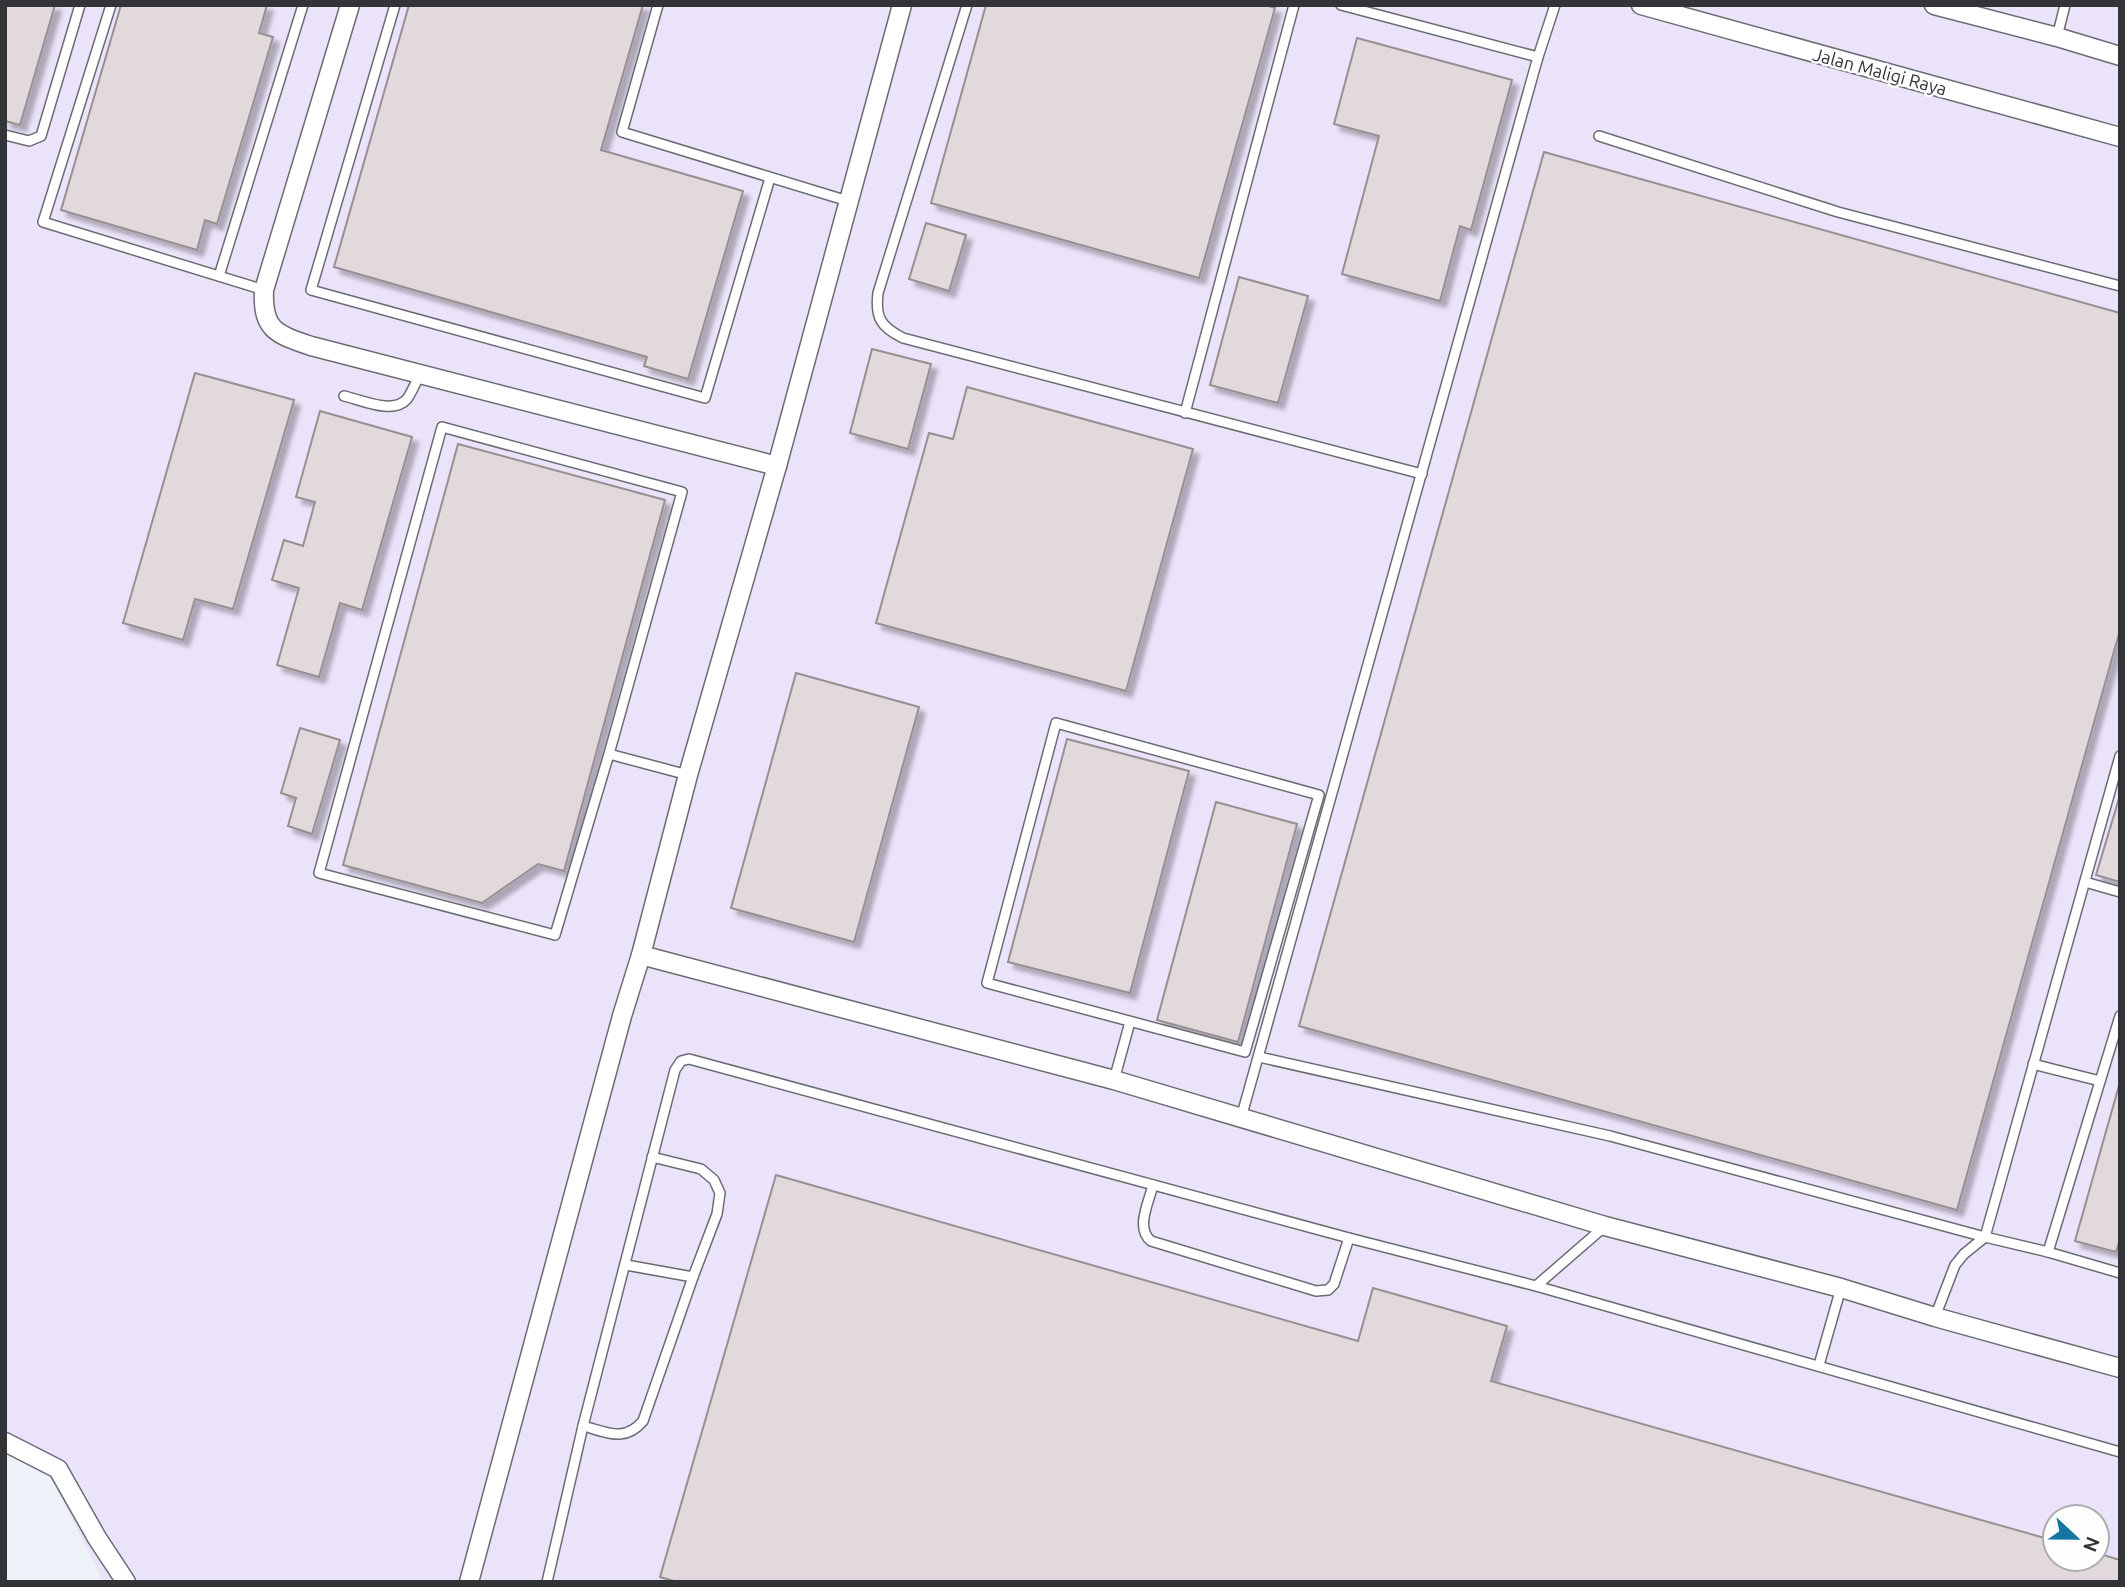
<svg xmlns="http://www.w3.org/2000/svg" width="2125" height="1587" font-family="Ubuntu,sans-serif">
<style>
.industrial{fill:#ebe3f9;fill-rule:evenodd}
.building{fill:#e2d9dc;stroke:#978f91;stroke-width:2;filter:url(#shadow)}
.lines{fill:none;stroke-linecap:round;stroke-linejoin:round}
.service-casing{stroke:#696d72;stroke-width:12}
.minor-casing{stroke:#696d72;stroke-width:21}
.service{stroke:#fff;stroke-width:9}
.minor{stroke:#fff;stroke-width:18}
.labels{text-anchor:middle;dominant-baseline:central;stroke-width:5;stroke-linejoin:round;paint-order:stroke}
.street-label{font-size:18px;fill:#323437;stroke:#fefefe}
</style>
<defs>
<filter id="shadow"><feDropShadow dx="6" dy="6" stdDeviation="2" flood-color="#0004"/></filter>
</defs>
<rect width="100%" height="100%" fill="#edf2f8"/>
<path class="industrial" d="M5,5H2120V1582H104L51,1479L5,1452ZM2055,1517H2097V1559H2055Z"/>
<g class="building">
<polygon points="5,5 55,5 20,125 5,121"/>
<polygon points="121,5 267,5 259,33 273,37 217,224 205,220 197,250 61,210"/>
<polygon points="409,5 643,5 601,150 743,191 688,379 644,366 647,357 334,267"/>
<polygon points="986,5 1266,5 1275,8 1199,278 931,203"/>
<polygon points="1357,38 1512,80 1471,230 1460,226 1440,301 1342,274 1379,136 1334,124"/>
<polygon points="1544,152 2120,313 2120,630 1957,1210 1299,1026"/>
<polygon points="926,223 966,235 949,291 909,279"/>
<polygon points="1239,277 1308,296 1278,403 1210,385"/>
<polygon points="872,349 931,364 908,449 850,433"/>
<polygon points="195,373 294,400 233,609 195,599 183,640 123,623"/>
<polygon points="967,387 1193,449 1126,691 876,623 929,433 953,439"/>
<polygon points="320,411 412,437 362,610 340,603 319,677 277,665 299,588 272,580 284,540 303,546 315,502 296,497"/>
<polygon points="458,444 665,500 564,871 538,864 482,903 343,865"/>
<polygon points="796,673 919,707 854,942 731,908"/>
<polygon points="300,728 340,740 312,834 288,826 296,798 281,793"/>
<polygon points="1067,739 1189,771 1130,993 1008,962"/>
<polygon points="2120,795 2120,882 2096,875"/>
<polygon points="1216,802 1297,824 1238,1042 1157,1020"/>
<polygon points="2120,1082 2120,1239 2116,1252 2075,1241"/>
<polygon points="776,1175 1358,1341 1373,1288 1507,1326 1491,1381 2055,1541 2055,1559 2097,1559 2097,1553 2120,1560 2120,1582 677,1582 660,1577"/>
</g>
<g class="lines">
<g class="service-casing">
<g id="service">
<polyline points="111,5 43,222 264,290"/>
<polyline points="395,5 311,290 705,398 770,178"/>
<polyline points="658,5 622,132 848,201"/>
<path d="M967,5L878,293C875,318 881,327 903,338L1422,474"/>
<polyline points="1341,5 1538,57"/>
<polyline points="2057,37 2065,5"/>
<polyline points="5,135 29,141 41,136 80,5"/>
<polyline points="1599,136 1838,212 2120,286"/>
<polyline points="219,276 303,5"/>
<path d="M344,396C362,400 393,415 407,399C412,392 416,382 420,374"/>
<polyline points="1185,413 1294,5"/>
<polygon points="1056,723 1319,795 1245,1052 987,983"/>
<polyline points="609,754 555,935 319,873 442,427 682,492 609,754 688,775"/>
<polyline points="2085,882 2120,892"/>
<polyline points="1259,1057 1610,1136 1985,1237 2048,1252 2120,1273"/>
<polyline points="2033,1064 2100,1081"/>
<polyline points="1114,1080 1130,1022"/>
<polyline points="1241,1118 1538,57 1555,5"/>
<path d="M1153,1185C1149,1202 1135,1228 1151,1241L1316,1291L1328,1290L1334,1284L1349,1238"/>
<polyline points="2048,1252 2120,1016"/>
<polyline points="626,1265 693,1277"/>
<polyline points="1536,1286 1604,1227"/>
<polyline points="1935,1317 1955,1265 1964,1254 1985,1237 2120,756"/>
<polyline points="1819,1365 1841,1288"/>
<path d="M583,1426C607,1432 624,1443 643,1421L693,1277L717,1214L720,1193L714,1180L701,1169L652,1157"/>
<polyline points="547,1582 583,1426 675,1070 681,1061 689,1059 1349,1238 1536,1286 2120,1452"/>
</g>
</g>
<g class="minor-casing">
<g id="minor">
<path d="M350,5L264,290C262,330 276,334 311,346L777,466"/>
<polyline points="902,5 777,466 688,775 641,955 1114,1080 1605,1226 1841,1288 1935,1317 2120,1368"/>
<polyline points="1641,5 2120,137"/>
<polyline points="1934,5 2057,37 2120,56"/>
<polyline points="5,1442 58,1469 97,1538 126,1582"/>
<polyline points="469,1582 622,1016 641,955"/>
</g>
</g>
<use href="#service" class="service"/>
<use href="#minor" class="minor"/>
</g>
<g class="labels">
<g class="street-label">
<text transform="translate(1880 71) rotate(15)">Jalan Maligi Raya</text>
</g>
</g>
<rect width="2125" height="1587" fill="none" stroke="#323437" stroke-width="14"/>
<g transform="translate(2076 1538) rotate(112)"><circle r="33" fill="#fefefe" stroke="#acadae" stroke-width="2"/>
<path d="M0-5L12 26L0 18L-12 26Z" fill="#1676a3"/>
<text y="-10" font-size="19" font-weight="bold" text-anchor="middle" fill="#323437">N</text>
</g>
</svg>
